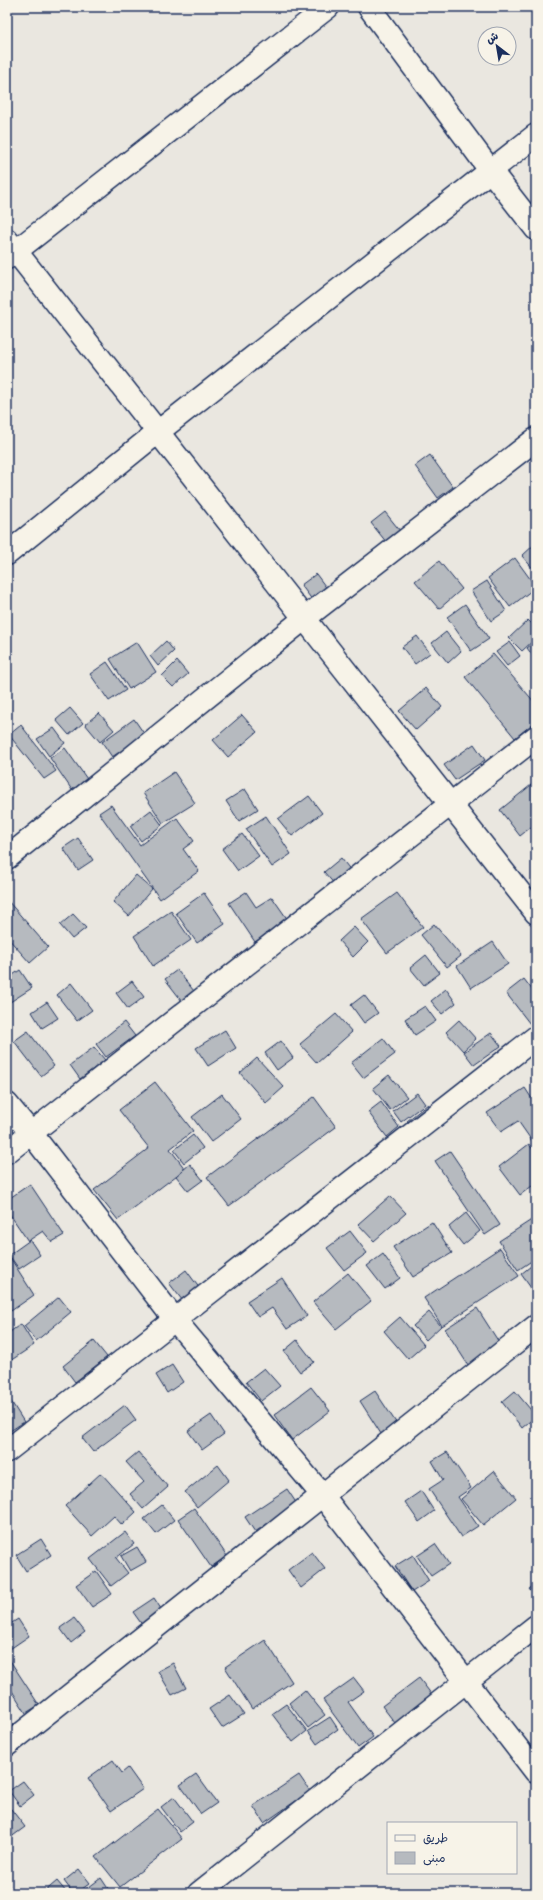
<svg xmlns="http://www.w3.org/2000/svg" width="543" height="1900" font-family="'Architects Daughter','Playpen Sans Arabic',sans-serif">
<style>
.building{fill:#b6babf;stroke:#1b2f5e}
.lines{fill:none;stroke-linecap:round;stroke-linejoin:round}
.street-casing{stroke:#1b2f5e;stroke-width:25}
.street{stroke:#f7f3e8;stroke-width:22}
</style>
<rect width="100%" height="100%" fill="#eae7e0"/>
<filter id="ink" filterUnits="userSpaceOnUse"><feTurbulence type="fractalNoise" baseFrequency=".025" numOctaves="2"/><feDisplacementMap in="SourceGraphic" scale="8" xChannelSelector="R" yChannelSelector="G"/><feConvolveMatrix kernelMatrix="1 2 1 2 8 2 1 2 1" color-interpolation-filters="sRGB"/></filter>
<g filter="url(#ink)">
<g class="building">
<polygon points="430,455 453,487 438,498 415,466"/>
<polygon points="385,512 401,532 387,543 371,523"/>
<polygon points="536,543 536,572 522,556"/>
<polygon points="515,558 536,587 510,607 488,578"/>
<polygon points="439,561 462,589 439,609 415,581"/>
<polygon points="316,574 328,590 313,601 301,585"/>
<polygon points="487,581 506,611 491,621 471,591"/>
<polygon points="465,604 489,639 471,651 447,617"/>
<polygon points="528,620 536,628 536,638 522,651 509,638"/>
<polygon points="446,632 461,651 448,663 432,643"/>
<polygon points="417,636 430,653 415,664 402,647"/>
<polygon points="166,641 174,651 158,666 150,656"/>
<polygon points="536,641 536,660 527,648"/>
<polygon points="137,642 156,672 129,689 110,659"/>
<polygon points="510,642 520,656 507,666 496,652"/>
<polygon points="493,654 536,704 536,721 515,738 465,677"/>
<polygon points="177,661 188,674 173,687 162,676"/>
<polygon points="107,662 126,690 109,701 90,674"/>
<polygon points="426,688 442,707 416,730 399,711"/>
<polygon points="70,708 83,723 69,735 56,720"/>
<polygon points="99,713 114,730 100,742 85,724"/>
<polygon points="242,715 257,732 228,757 213,740"/>
<polygon points="134,719 145,735 112,757 102,742"/>
<polygon points="21,725 56,771 44,779 9,735"/>
<polygon points="54,728 65,743 49,756 37,739"/>
<polygon points="474,744 485,760 455,780 444,765"/>
<polygon points="65,748 87,779 72,790 50,758"/>
<polygon points="174,772 195,803 163,823 143,793"/>
<polygon points="536,781 536,823 520,836 500,810"/>
<polygon points="245,789 258,809 239,821 226,801"/>
<polygon points="309,796 322,813 292,836 278,819"/>
<polygon points="111,805 140,845 177,818 194,841 183,849 199,871 160,899 99,813"/>
<polygon points="151,810 162,825 141,841 130,826"/>
<polygon points="266,816 291,854 272,867 246,829"/>
<polygon points="242,834 259,856 238,871 222,849"/>
<polygon points="78,838 93,860 78,870 63,848"/>
<polygon points="341,858 352,872 336,886 324,872"/>
<polygon points="136,875 152,889 129,916 113,902"/>
<polygon points="246,892 256,907 272,897 288,920 255,942 229,903"/>
<polygon points="204,893 225,924 197,943 176,913"/>
<polygon points="397,893 423,927 387,953 361,919"/>
<polygon points="7,900 48,947 30,963 7,937"/>
<polygon points="171,911 191,940 153,966 134,936"/>
<polygon points="73,914 86,928 72,939 60,925"/>
<polygon points="434,924 461,956 447,967 421,935"/>
<polygon points="354,927 368,942 353,957 339,941"/>
<polygon points="493,942 508,964 471,988 457,966"/>
<polygon points="426,955 440,973 424,985 410,968"/>
<polygon points="20,970 32,988 7,1004 7,979"/>
<polygon points="177,970 194,991 182,1001 165,979"/>
<polygon points="524,979 536,995 536,1019 530,1024 506,993"/>
<polygon points="132,981 144,997 128,1009 116,993"/>
<polygon points="71,983 92,1010 77,1021 57,995"/>
<polygon points="446,989 456,1003 442,1014 431,1001"/>
<polygon points="364,995 378,1013 364,1023 351,1005"/>
<polygon points="47,1002 58,1018 42,1028 32,1012"/>
<polygon points="425,1006 436,1021 415,1035 405,1019"/>
<polygon points="336,1014 352,1032 317,1063 300,1044"/>
<polygon points="459,1020 476,1039 463,1051 446,1032"/>
<polygon points="124,1022 135,1036 106,1057 96,1044"/>
<polygon points="225,1030 236,1048 208,1066 196,1048"/>
<polygon points="28,1031 54,1066 41,1076 14,1041"/>
<polygon points="491,1033 501,1046 474,1065 464,1052"/>
<polygon points="383,1038 395,1054 363,1078 351,1063"/>
<polygon points="281,1041 293,1058 277,1070 265,1053"/>
<polygon points="94,1047 105,1060 80,1079 70,1065"/>
<polygon points="257,1058 284,1087 266,1103 240,1073"/>
<polygon points="389,1075 407,1097 390,1110 373,1088"/>
<polygon points="155,1082 193,1131 170,1149 185,1169 118,1220 94,1190 149,1148 119,1110"/>
<polygon points="525,1088 536,1105 536,1138 532,1141 518,1121 501,1132 487,1113"/>
<polygon points="417,1093 425,1104 401,1122 393,1111"/>
<polygon points="222,1094 241,1119 211,1142 192,1117"/>
<polygon points="314,1097 336,1127 229,1206 207,1177"/>
<polygon points="381,1102 399,1127 387,1137 368,1112"/>
<polygon points="428,1104 436,1115 415,1131 407,1121"/>
<polygon points="193,1135 203,1148 184,1163 174,1150"/>
<polygon points="529,1144 536,1154 536,1183 520,1195 499,1167"/>
<polygon points="450,1151 500,1225 485,1235 435,1161"/>
<polygon points="190,1164 203,1180 188,1191 176,1176"/>
<polygon points="30,1184 64,1235 52,1242 43,1231 28,1241 7,1210 7,1200"/>
<polygon points="390,1196 406,1213 374,1241 358,1224"/>
<polygon points="466,1213 480,1231 463,1245 449,1227"/>
<polygon points="536,1217 536,1258 518,1270 499,1241"/>
<polygon points="432,1222 452,1253 413,1277 393,1247"/>
<polygon points="350,1231 367,1253 344,1270 327,1248"/>
<polygon points="30,1240 40,1255 19,1269 9,1255"/>
<polygon points="500,1248 519,1276 442,1326 424,1298"/>
<polygon points="383,1254 400,1278 385,1289 367,1266"/>
<polygon points="11,1259 34,1295 11,1311 7,1305 7,1262"/>
<polygon points="536,1262 536,1295 521,1274"/>
<polygon points="186,1270 203,1293 186,1305 169,1283"/>
<polygon points="348,1273 371,1301 336,1329 313,1302"/>
<polygon points="282,1278 307,1316 287,1329 272,1308 258,1317 247,1301"/>
<polygon points="59,1297 71,1312 36,1341 24,1326"/>
<polygon points="477,1308 502,1347 470,1368 445,1329"/>
<polygon points="429,1312 441,1326 426,1340 413,1326"/>
<polygon points="400,1317 424,1345 408,1359 384,1331"/>
<polygon points="21,1324 34,1345 7,1363 7,1334"/>
<polygon points="297,1340 314,1362 300,1372 284,1351"/>
<polygon points="94,1341 107,1357 75,1382 63,1366"/>
<polygon points="172,1365 183,1382 167,1393 156,1375"/>
<polygon points="264,1368 280,1386 261,1401 246,1382"/>
<polygon points="311,1387 330,1411 292,1440 274,1415"/>
<polygon points="375,1391 399,1427 383,1437 360,1401"/>
<polygon points="515,1391 536,1416 522,1428 502,1402"/>
<polygon points="7,1395 24,1422 7,1433"/>
<polygon points="125,1405 136,1420 93,1452 82,1438"/>
<polygon points="211,1415 224,1434 202,1450 188,1431"/>
<polygon points="138,1452 168,1487 143,1509 130,1494 144,1482 126,1462"/>
<polygon points="447,1452 471,1488 458,1497 478,1526 461,1537 429,1489 443,1480 432,1461"/>
<polygon points="218,1465 229,1480 197,1507 185,1492"/>
<polygon points="494,1471 516,1498 483,1525 461,1499"/>
<polygon points="101,1473 136,1512 122,1525 114,1516 92,1536 65,1506"/>
<polygon points="287,1489 297,1504 255,1532 245,1517"/>
<polygon points="421,1491 434,1511 419,1522 405,1502"/>
<polygon points="162,1505 174,1520 156,1534 144,1519"/>
<polygon points="194,1508 227,1556 211,1567 178,1519"/>
<polygon points="125,1532 134,1544 116,1558 128,1573 111,1586 90,1559"/>
<polygon points="41,1539 51,1555 26,1571 16,1555"/>
<polygon points="435,1544 449,1564 431,1576 417,1556"/>
<polygon points="137,1547 146,1562 130,1571 121,1556"/>
<polygon points="312,1552 325,1569 301,1588 288,1570"/>
<polygon points="413,1555 429,1581 412,1592 395,1566"/>
<polygon points="96,1571 112,1594 92,1607 76,1585"/>
<polygon points="536,1584 536,1598 529,1589"/>
<polygon points="154,1598 163,1612 143,1626 133,1612"/>
<polygon points="74,1618 85,1632 71,1643 60,1628"/>
<polygon points="18,1619 29,1636 7,1651 7,1626"/>
<polygon points="265,1640 292,1682 252,1709 225,1667"/>
<polygon points="7,1656 39,1705 26,1713 7,1683"/>
<polygon points="173,1663 186,1688 172,1695 158,1671"/>
<polygon points="354,1678 364,1691 348,1702 373,1737 358,1748 323,1700"/>
<polygon points="419,1678 432,1695 395,1723 382,1706"/>
<polygon points="305,1690 325,1715 308,1728 289,1703"/>
<polygon points="230,1695 244,1714 222,1728 209,1709"/>
<polygon points="286,1704 307,1731 293,1742 272,1714"/>
<polygon points="330,1717 338,1729 317,1744 308,1731"/>
<polygon points="113,1760 122,1773 128,1768 143,1789 111,1811 88,1778"/>
<polygon points="196,1774 217,1803 201,1814 180,1785"/>
<polygon points="299,1775 310,1791 264,1823 253,1806"/>
<polygon points="23,1781 34,1795 20,1806 9,1791"/>
<polygon points="174,1797 193,1822 180,1832 161,1807"/>
<polygon points="11,1809 25,1827 10,1838 7,1835 7,1812"/>
<polygon points="158,1809 182,1839 120,1887 96,1857"/>
<polygon points="79,1869 90,1883 77,1893 73,1893 64,1881"/>
<polygon points="101,1878 109,1890 105,1893 81,1893"/>
<polygon points="57,1881 67,1893 43,1893"/>
</g>
<g class="lines">
<g class="street-casing">
<g id="street">
<polyline points="369,7 490,170 536,229"/>
<polyline points="7,240 536,913"/>
<polyline points="7,258 328,7"/>
<polyline points="7,554 159,431 536,135"/>
<polyline points="7,858 305,618 536,439"/>
<polyline points="7,1104 31,1133 175,1320 323,1496 536,1772"/>
<polyline points="7,1152 536,737"/>
<polyline points="7,1451 536,1037"/>
<polyline points="7,1745 536,1326"/>
<polyline points="199,1893 536,1626"/>
</g>
</g>
<use href="#street" class="street"/>
</g>
</g>
<rect width="543" height="1900" fill="none" stroke="#f7f3e8" stroke-width="24"/>
<rect x="12" y="12" width="519" height="1876" fill="none" stroke="#1b2f5e" stroke-width="1.5" filter="url(#ink)"/>
<rect x="387" y="1822" width="130" height="52" fill="#f7f3e8" stroke="#9fa5b1"/>
<rect x="395" y="1835" width="20" height="6" fill="#f7f3e8" stroke="#9fa5b1"/>
<text x="423" y="1842" font-size="12" fill="#1b2f5e">طريق</text>
<rect x="395" y="1852" width="20" height="12" fill="#b6babf" stroke="#9fa5b1"/>
<text x="423" y="1862" font-size="12" fill="#1b2f5e">مبنى</text>
<g transform="translate(497 46) rotate(329)"><circle r="19" fill="#f7f3e8" stroke="#9fa5b1"/>
<path d="M0-3L7 15L0 10L-7 15Z" fill="#1b2f5e"/>
<text y="-6" font-size="11" font-weight="bold" text-anchor="middle" fill="#1b2f5e">ش</text>
</g>
</svg>
